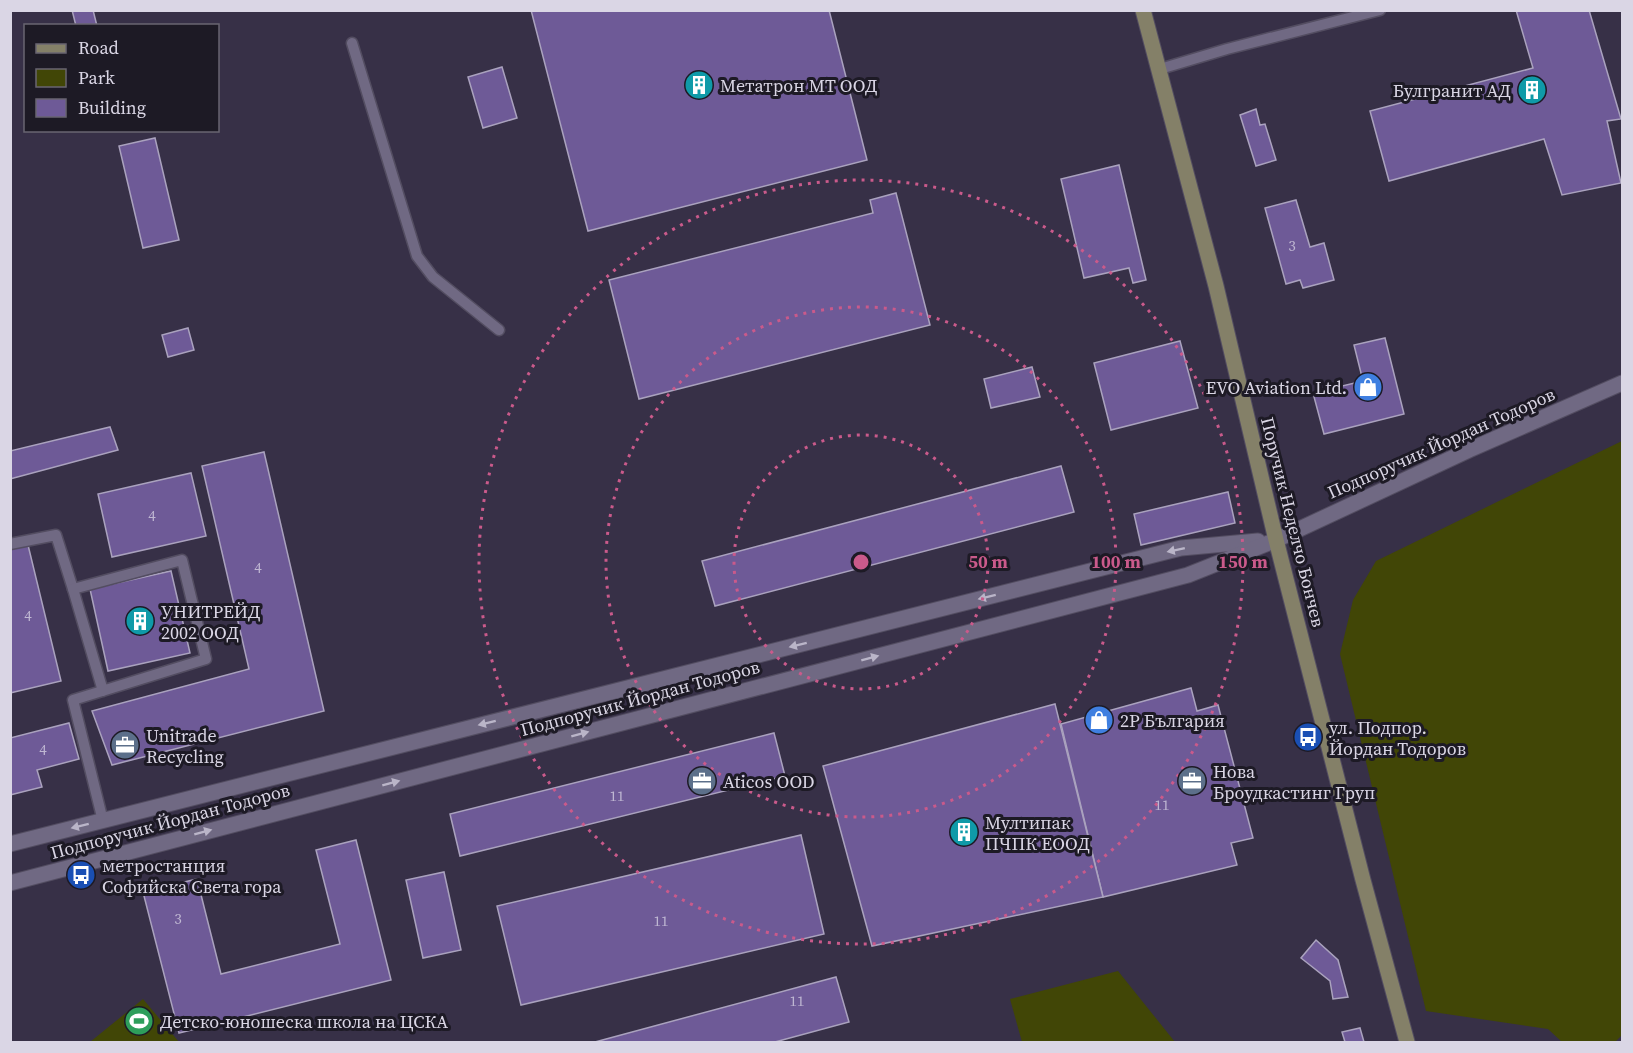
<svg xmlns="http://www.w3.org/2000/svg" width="1633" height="1053" font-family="'Source Serif 4',serif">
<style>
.green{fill:#414606}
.building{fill:#6e5a97;stroke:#aaa2be;stroke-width:1.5}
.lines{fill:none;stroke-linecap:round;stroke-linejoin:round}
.lane-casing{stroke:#534d61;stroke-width:13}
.street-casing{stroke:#534d61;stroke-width:17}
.secondary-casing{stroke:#534d61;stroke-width:17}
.lane{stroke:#706983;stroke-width:10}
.street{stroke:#706983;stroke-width:15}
.secondary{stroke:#848068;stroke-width:15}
.oneway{fill:#bab5c8}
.ring{fill:none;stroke:#ca5a8b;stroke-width:3;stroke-dasharray:3 6}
.labels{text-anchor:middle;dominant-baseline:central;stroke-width:6;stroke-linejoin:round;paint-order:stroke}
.number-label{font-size:15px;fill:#bfb7d2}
.poi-label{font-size:18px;fill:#dad6e5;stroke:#1d1a25;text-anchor:start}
.street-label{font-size:18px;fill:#dad6e5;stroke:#1d1a25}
.centre{fill:#ca5a8b;stroke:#1d1a25;stroke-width:3}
.ring-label{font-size:18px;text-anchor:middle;font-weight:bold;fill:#ca5a8b;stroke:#1d1a25;stroke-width:6;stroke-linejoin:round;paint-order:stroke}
</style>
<rect width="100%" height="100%" fill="#373047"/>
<g class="green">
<polygon points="1622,441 1622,1035 1615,1042 1562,1042 1548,1029 1426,1011 1340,654 1353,600 1376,561"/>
<polygon points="1118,971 1175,1042 1022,1042 1010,999"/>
<polygon points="143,999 179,1042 90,1042"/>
</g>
<g class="building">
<polygon points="72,10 93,10 97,26 76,26"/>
<polygon points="531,10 829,10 867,160 588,231"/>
<polygon points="1516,10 1589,10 1621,119 1607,121 1621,183 1562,195 1544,139 1389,181 1370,111 1533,68"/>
<polygon points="502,67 517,118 483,128 468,77"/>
<polygon points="1256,109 1260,125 1265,124 1276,160 1256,166 1240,115"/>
<polygon points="155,138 179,240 143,248 119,146"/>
<polygon points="1119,165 1146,280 1133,283 1129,268 1084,278 1061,179"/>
<polygon points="896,193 930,325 639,399 609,280 873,213 870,200"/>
<polygon points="1296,200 1310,247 1324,243 1334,280 1303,288 1300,280 1286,284 1265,208"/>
<polygon points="188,328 194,350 168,357 162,335"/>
<polygon points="1385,338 1404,414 1324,434 1313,393 1363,381 1354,345"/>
<polygon points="1180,341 1198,408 1111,430 1094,363"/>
<polygon points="1032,367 1040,397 991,408 984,379"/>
<polygon points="110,427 118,450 10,479 10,451"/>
<polygon points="264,452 324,711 112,765 92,711 249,669 202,466"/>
<polygon points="1061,466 1074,512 715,606 702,561"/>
<polygon points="191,473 206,536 112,557 98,494"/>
<polygon points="1228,492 1235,523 1141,545 1134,514"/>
<polygon points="28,545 61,681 10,693 10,549"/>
<polygon points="171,571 190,653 108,671 90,589"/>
<polygon points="1191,688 1197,711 1218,705 1253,838 1231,843 1237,865 1103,897 1061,724"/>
<polygon points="1055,704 1103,897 872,946 823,766"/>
<polygon points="69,723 79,759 37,770 42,787 10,795 10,738"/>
<polygon points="774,733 785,776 460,856 450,814"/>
<polygon points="801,835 824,934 521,1005 497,906"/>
<polygon points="356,840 391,980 179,1033 143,892 197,879 221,974 340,944 316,850"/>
<polygon points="444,872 461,950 423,958 406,880"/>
<polygon points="1316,940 1338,960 1348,997 1333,999 1330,981 1301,958"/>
<polygon points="836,977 849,1022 775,1042 595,1042"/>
<polygon points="1360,1028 1364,1042 1345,1042 1342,1032"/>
</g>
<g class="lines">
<g class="lane-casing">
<g id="lane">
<polyline points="352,43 417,256 433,277 499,330"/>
<polyline points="1160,69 1227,49 1380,10"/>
<polyline points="10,544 56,535 73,589"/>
<polyline points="103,821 73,700 206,659 182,560 73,589 103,691"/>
</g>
</g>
<g class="street-casing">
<g id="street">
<polyline points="10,844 1181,548 1258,541"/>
<polyline points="10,883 1188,575 1276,540 1469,450 1622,383"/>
</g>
</g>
<g class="secondary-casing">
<polyline id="secondary" points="1143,10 1216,286 1276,540 1363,880 1407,1042"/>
</g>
<use href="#lane" class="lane"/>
<use href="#street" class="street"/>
<use href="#secondary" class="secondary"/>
</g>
<defs><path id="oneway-solid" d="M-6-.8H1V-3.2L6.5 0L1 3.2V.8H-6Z" transform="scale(1.5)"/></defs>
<g class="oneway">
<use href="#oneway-solid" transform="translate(1176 550) rotate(168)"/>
<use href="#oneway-solid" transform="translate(987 597) rotate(166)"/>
<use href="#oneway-solid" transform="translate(798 645) rotate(166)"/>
<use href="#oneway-solid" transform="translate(870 658) rotate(-15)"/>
<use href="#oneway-solid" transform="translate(487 723) rotate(166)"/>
<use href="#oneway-solid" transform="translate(580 734) rotate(-15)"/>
<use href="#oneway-solid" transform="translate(391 783) rotate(-15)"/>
<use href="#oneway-solid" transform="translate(80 826) rotate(166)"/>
<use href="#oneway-solid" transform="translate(203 832) rotate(-15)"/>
</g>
<g class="ring">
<circle cx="861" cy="562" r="127"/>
<circle cx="861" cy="562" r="255"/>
<circle cx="861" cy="562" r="382"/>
</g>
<defs>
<g id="building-disc" transform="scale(1.5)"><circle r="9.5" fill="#0f9aa8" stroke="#1d1a25"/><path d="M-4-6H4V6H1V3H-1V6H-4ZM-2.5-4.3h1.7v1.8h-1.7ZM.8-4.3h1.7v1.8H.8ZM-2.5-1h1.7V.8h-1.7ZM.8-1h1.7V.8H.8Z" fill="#fff"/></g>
<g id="shop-disc" transform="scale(1.5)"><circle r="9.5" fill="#3f7fe0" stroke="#1d1a25"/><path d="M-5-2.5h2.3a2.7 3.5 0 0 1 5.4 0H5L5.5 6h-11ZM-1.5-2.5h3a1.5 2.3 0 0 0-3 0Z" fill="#fff"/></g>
<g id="bus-disc" transform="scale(1.5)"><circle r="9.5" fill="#1a4fb4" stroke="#1d1a25"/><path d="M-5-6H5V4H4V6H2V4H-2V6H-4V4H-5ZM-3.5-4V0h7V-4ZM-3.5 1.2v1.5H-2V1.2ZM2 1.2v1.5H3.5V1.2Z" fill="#fff"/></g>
<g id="office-disc" transform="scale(1.5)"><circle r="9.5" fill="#5c6f8a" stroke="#1d1a25"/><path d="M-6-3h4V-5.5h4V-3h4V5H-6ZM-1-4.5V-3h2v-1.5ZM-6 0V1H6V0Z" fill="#fff"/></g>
<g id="stadium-disc" transform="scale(1.5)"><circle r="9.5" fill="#2e9e5b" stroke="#1d1a25"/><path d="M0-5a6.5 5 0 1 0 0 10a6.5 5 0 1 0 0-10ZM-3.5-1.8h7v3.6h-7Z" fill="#fff"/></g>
</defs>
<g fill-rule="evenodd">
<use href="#building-disc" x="699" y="85"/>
<use href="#building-disc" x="1532" y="90"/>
<use href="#shop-disc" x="1368" y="387"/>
<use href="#building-disc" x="140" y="621"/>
<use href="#shop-disc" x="1099" y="720"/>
<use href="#bus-disc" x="1308" y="737"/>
<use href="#office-disc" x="125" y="745"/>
<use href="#office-disc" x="702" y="781"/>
<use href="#office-disc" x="1192" y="781"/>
<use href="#building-disc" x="964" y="832"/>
<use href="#bus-disc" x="81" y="875"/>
<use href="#stadium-disc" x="139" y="1021"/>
</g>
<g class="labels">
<g class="number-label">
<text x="1292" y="245">3</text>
<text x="152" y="515">4</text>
<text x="258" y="567">4</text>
<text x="28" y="615">4</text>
<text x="43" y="749">4</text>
<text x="617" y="795">11</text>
<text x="1162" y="804">11</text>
<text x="178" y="918">3</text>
<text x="661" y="920">11</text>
<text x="797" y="1000">11</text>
</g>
<g class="poi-label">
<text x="720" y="85">Метатрон МТ ООД</text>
<text x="1511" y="90" text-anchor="end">Булгранит АД</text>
<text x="1347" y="387" text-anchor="end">EVO Aviation Ltd.</text>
<text x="161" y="611">УНИТРЕЙД<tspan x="161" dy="21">2002 ООД</tspan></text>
<text x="1120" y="720">2Р България</text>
<text x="1329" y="727">ул. Подпор.<tspan x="1329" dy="21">Йордан Тодоров</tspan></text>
<text x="146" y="735">Unitrade<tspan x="146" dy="21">Recycling</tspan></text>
<text x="1213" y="771">Нова<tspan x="1213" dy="21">Броудкастинг Груп</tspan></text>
<text x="723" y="781">Aticos OOD</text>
<text x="985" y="822">Мултипак<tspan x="985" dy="21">ПЧПК ЕООД</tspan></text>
<text x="102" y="865">метростанция<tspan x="102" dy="21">Софийска Света гора</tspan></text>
<text x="160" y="1021">Детско-юношеска школа на ЦСКА</text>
</g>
<g class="street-label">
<text transform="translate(1441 443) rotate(-24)">Подпоручик Йордан Тодоров</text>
<text transform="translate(1293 522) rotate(76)">Поручик Неделчо Бончев</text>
<text transform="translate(640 698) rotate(-15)">Подпоручик Йордан Тодоров</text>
<text transform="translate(170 821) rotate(-15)">Подпоручик Йордан Тодоров</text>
</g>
</g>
<circle cx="861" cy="562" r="9" class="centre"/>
<g class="ring-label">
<text x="988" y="568">50 m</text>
<text x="1116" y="568">100 m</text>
<text x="1243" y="568">150 m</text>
</g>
<rect width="1633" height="1053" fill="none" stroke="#dad6e5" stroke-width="24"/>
<rect x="24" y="24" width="195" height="108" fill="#1d1a25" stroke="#696572" stroke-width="1.5"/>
<rect x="36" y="44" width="30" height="9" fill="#848068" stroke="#696572" stroke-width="1.5"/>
<text x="78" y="54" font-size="18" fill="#dad6e5">Road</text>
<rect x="36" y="69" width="30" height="18" fill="#414606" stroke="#696572" stroke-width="1.5"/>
<text x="78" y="84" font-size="18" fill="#dad6e5">Park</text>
<rect x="36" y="99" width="30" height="18" fill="#6e5a97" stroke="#696572" stroke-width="1.5"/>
<text x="78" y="114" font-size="18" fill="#dad6e5">Building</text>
</svg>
